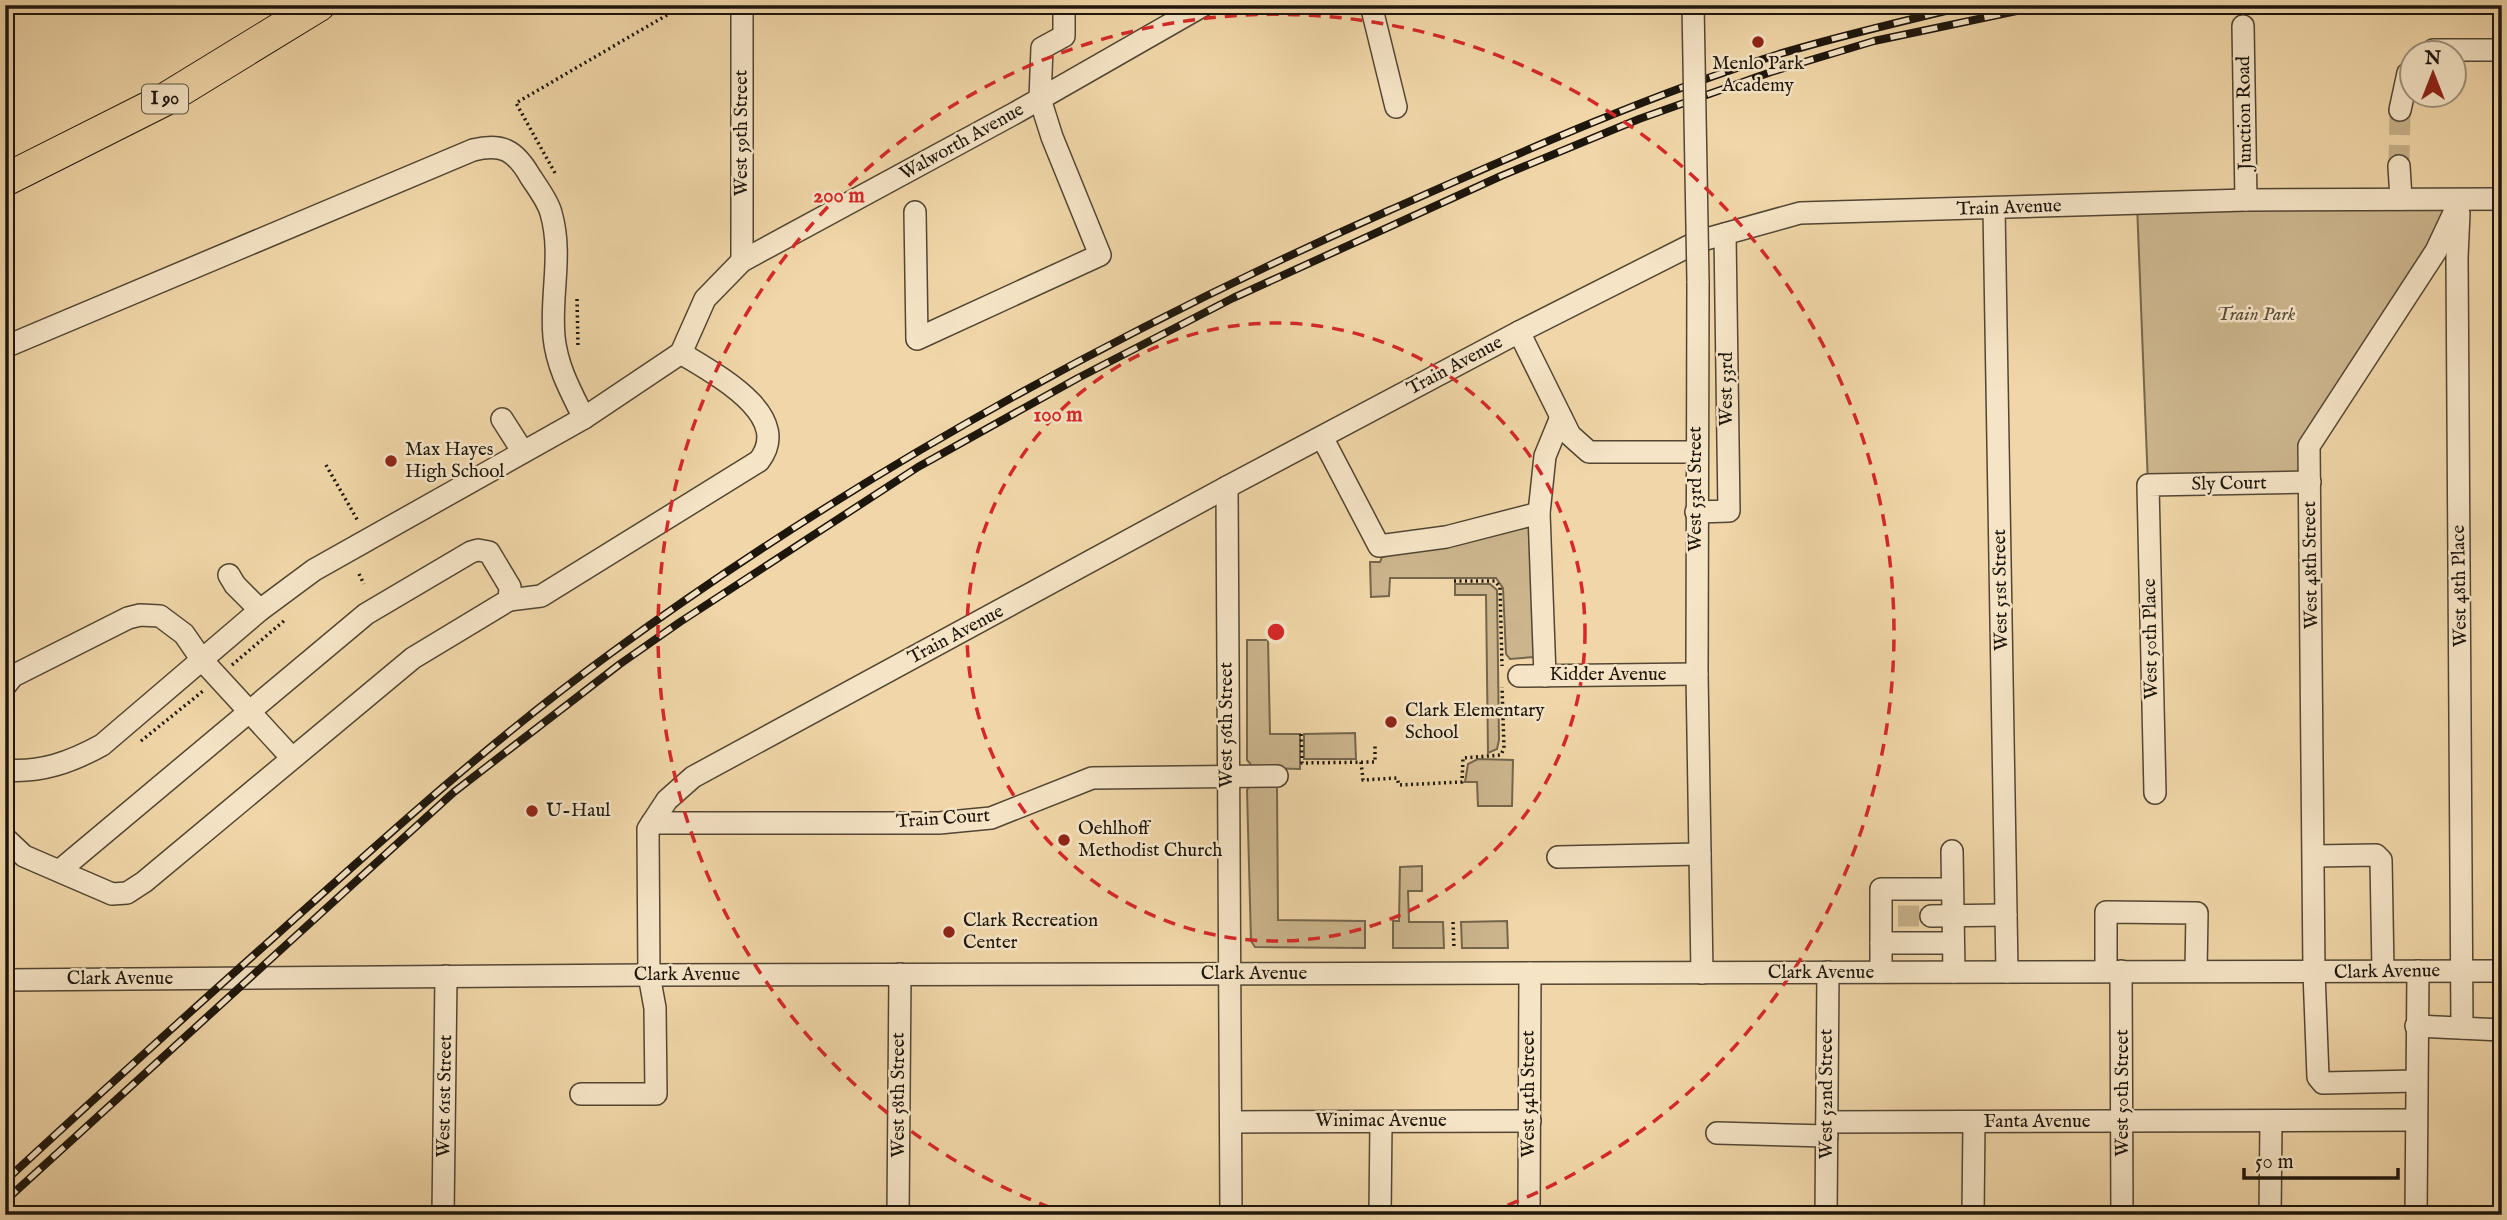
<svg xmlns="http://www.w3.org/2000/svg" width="2507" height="1220" font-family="'IM FELL English',serif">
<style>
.green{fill:#ccb58d;stroke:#74664c;stroke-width:2}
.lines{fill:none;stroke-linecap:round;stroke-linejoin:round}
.minor-tunnel{stroke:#c6b089;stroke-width:21;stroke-dasharray:21 10;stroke-linecap:butt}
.minor-casing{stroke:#524633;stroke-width:24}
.highway-casing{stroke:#1d160c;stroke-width:34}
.path{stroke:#1d160c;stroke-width:3.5;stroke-dasharray:2 3.5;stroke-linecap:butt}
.minor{stroke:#f5e4c6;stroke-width:21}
.highway{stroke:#f0d6a8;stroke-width:32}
.rail-casing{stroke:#1d160c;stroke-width:8}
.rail{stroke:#f5e4c6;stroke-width:5;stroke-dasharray:16;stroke-linecap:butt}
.minor-bridge-casing{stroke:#524633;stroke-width:24;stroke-linecap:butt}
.minor-bridge{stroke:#f5e4c6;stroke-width:21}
.ring{fill:none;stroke:#d62828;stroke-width:3.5;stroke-dasharray:12 9}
.poi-dot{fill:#8f2418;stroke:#f5e4c6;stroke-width:2.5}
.labels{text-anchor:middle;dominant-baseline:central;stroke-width:5;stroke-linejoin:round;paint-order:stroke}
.shield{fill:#f5e4c6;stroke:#5e5444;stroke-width:2}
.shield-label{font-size:18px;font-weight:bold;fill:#1d160c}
.poi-label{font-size:19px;fill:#1d160c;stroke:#f5e4c6;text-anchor:start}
.street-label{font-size:19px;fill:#1d160c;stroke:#f5e4c6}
.park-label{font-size:19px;font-style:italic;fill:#5a4e39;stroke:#f5e4c6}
.centre{fill:#d62828;stroke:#f5e4c6;stroke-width:3.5}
.ring-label{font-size:21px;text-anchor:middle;font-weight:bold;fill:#d62828;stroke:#f5e4c6;stroke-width:5;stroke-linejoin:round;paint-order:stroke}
</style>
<rect width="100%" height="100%" fill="#f0d6a8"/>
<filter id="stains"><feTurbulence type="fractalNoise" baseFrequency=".00286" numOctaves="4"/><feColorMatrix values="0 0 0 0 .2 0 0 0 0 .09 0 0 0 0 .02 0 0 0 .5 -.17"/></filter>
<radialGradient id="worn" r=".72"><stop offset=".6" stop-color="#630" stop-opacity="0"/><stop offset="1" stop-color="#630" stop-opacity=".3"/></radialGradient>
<g class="green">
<polygon points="2460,200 2309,446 2310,482 2148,485 2137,204"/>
<polygon points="1530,527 1536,572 1534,657 1510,659 1506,654 1503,588 1496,578 1390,578 1389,596 1371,597 1370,562 1380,562 1382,557 1391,555 1396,547"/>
<polygon points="1455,584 1490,584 1497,590 1499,740 1497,749 1488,753 1486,595 1455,595"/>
<polygon points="1247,640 1268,640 1270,734 1300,734 1300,769 1254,768 1247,760"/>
<polygon points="1355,733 1356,759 1304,759 1304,734"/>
<polygon points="1478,759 1513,760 1512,806 1478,806 1477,782 1465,782 1468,764"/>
<polygon points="1251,784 1277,784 1278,920 1365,921 1365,948 1255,947 1251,941 1247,790"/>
<polygon points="1422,866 1422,891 1408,891 1409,922 1443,922 1444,948 1393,948 1393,921 1399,921 1400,867"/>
<polygon points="1507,921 1508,948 1462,948 1461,922"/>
</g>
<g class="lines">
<g class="minor-tunnel">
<polyline points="2399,166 2400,110"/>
<polyline points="1898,916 1931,916"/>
</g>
<g class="minor-casing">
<g id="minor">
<polyline points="1371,5 1396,107"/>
<polyline points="2243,26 2246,200"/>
<polyline points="2431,52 2433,50 2502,50"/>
<polyline points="2400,110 2408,73 2412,70"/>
<polyline points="2399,166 2401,199"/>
<polyline points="1994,208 2007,972"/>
<polyline points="915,212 917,339 1100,255 1052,137 1040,99 1042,48 1064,36 1064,5"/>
<polyline points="2459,213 2457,257 2462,1028"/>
<polyline points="742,261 742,5"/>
<polyline points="1698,281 1697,674 1702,973"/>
<polyline points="1519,332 1570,435 1589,452 1696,452"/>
<path d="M5,347L473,150C502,143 515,150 530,176C537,187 548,201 551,213C563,254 550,296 554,337C557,367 571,392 584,418"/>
<polyline points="681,353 705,299 742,261 1017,112 1204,5"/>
<polyline points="502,419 523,452"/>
<polyline points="1322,437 1379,546 1446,537 1539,513"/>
<polyline points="1227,487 1231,1215"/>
<polyline points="1696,512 1729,511 1725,234"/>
<polyline points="229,575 235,585 260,610"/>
<path d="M509,600L541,596L759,461C795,415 713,373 681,353"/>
<polyline points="1519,676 1697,674"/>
<polyline points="1545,676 1539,513 1545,456 1561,417"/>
<polyline points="5,686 13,676 128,618 140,615 160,616 184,634 202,660 292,758"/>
<path d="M5,770C41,773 71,762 102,745L260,610L314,570L584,418L681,353"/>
<polyline points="2155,793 2148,485 2310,482"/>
<polyline points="652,823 939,823 991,818 1092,778 1277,776"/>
<polyline points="5,838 24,856 112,894 127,893 144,882 413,658 509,600 510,587 489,552 478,550 471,552 366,614 59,871"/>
<polyline points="1952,851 1954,972"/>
<polyline points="2314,856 2376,855 2381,860 2383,971"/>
<polyline points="1558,857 1700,854"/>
<polyline points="1931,916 2006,915"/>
<polyline points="1881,943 1953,943"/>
<polyline points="2106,971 2106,912 2197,913 2196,971"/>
<polyline points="2121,971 2122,1215"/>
<polyline points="1881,972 1881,889 1952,889"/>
<polyline points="5,980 649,975 2502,971"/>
<polyline points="2416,1026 2502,1030"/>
<polyline points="2416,1081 2323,1083 2318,1077 2314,972 2309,446 2436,251 2460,200"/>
<polyline points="581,1094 656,1094 655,1008 649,975 648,829 667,800 693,777 1227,487 1519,332 1699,241 1800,213 2246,200 2502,199"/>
<polyline points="1231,1122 1530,1121"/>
<polyline points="1827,1122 2416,1120"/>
<polyline points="1717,1133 1827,1136"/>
<polyline points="443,1215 446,976"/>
<polyline points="898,1215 900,974"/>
<polyline points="1380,1215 1381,1122"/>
<polyline points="1529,1215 1530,973"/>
<polyline points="1826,1215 1828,972"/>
<polyline points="1973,1215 1974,1122"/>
<polyline points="2270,1215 2271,1122"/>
<polyline points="2416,1215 2418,971"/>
</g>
</g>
<g class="highway-casing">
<polyline id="highway" points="5,180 164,100 319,5"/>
</g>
<g class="path">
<polyline points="555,173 516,103 684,5"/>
<polyline points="577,299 578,347"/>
<polyline points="326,465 358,521"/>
<polyline points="359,574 364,584"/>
<polyline points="1454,581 1495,581 1500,587 1502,666"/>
<polyline points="232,665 285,620"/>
<polyline points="1301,734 1302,763 1375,762 1375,743"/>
<polyline points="141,741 203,691"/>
<polyline points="1361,762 1363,780 1397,778 1399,785 1462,782 1463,758 1501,755 1504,748 1502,687"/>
<polyline points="1453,922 1454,948"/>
</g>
<use href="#minor" class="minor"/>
<use href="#highway" class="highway"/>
<g class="rail-casing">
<g id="rail">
<path d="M5,1181C94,1099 183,1018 273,938C383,839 492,740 611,653C853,476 1117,331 1390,210C1517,154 1646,96 1779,54C1843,35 1907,20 1971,5"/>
<polyline points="5,1201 454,792 620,664 680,622 918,467 1078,378 1233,298 1501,176 1639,119 1771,72 1874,41 2045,5"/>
</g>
</g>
<use href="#rail" class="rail"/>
<g class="minor-bridge-casing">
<polyline id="minor-bridge" points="1693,5 1698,281"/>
</g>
<use href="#minor-bridge" class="minor-bridge"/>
</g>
<g class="ring">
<circle cx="1276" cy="632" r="309"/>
<path d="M1070 1215A618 618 0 1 1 1482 1215"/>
</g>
<g class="poi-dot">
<circle cx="1758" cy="42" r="7"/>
<circle cx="391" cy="461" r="7"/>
<circle cx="1391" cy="722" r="7"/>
<circle cx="532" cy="811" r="7"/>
<circle cx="1064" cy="840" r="7"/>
<circle cx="949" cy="932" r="7"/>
</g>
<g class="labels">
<rect class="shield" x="142" y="84.5" width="46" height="29" rx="5"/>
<g class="shield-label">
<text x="165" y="99">I 90</text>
</g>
<g class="poi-label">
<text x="1758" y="64" text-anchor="middle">Menlo Park<tspan x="1758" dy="22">Academy</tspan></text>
<text x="405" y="450">Max Hayes<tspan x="405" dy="22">High School</tspan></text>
<text x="1405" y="711">Clark Elementary<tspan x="1405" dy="22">School</tspan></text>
<text x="546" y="811">U-Haul</text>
<text x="1078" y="829">Oehlhoff<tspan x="1078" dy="22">Methodist Church</tspan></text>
<text x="963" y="921">Clark Recreation<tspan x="963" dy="22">Center</tspan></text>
</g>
<g class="street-label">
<text transform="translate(2245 113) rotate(-91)">Junction Road</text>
<text transform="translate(742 133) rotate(-90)">West 59th Street</text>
<text transform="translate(962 142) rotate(-29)">Walworth Avenue</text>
<text transform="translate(2009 208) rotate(-2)">Train Avenue</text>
<text transform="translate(1455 366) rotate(-28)">Train Avenue</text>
<text transform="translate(1727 389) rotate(-90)">West 53rd</text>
<text transform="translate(2229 484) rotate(-1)">Sly Court</text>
<text transform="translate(1696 489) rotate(-90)">West 53rd Street</text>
<text transform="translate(2311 565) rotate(-91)">West 48th Street</text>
<text transform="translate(2460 586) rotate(-91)">West 48th Place</text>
<text transform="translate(2001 590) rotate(-91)">West 51st Street</text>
<text transform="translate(956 635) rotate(-28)">Train Avenue</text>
<text transform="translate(2151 639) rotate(-91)">West 50th Place</text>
<text x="1608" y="675">Kidder Avenue</text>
<text transform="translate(1227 725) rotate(-90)">West 56th Street</text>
<text transform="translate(943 819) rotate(-4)">Train Court</text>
<text transform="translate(2387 972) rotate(-1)">Clark Avenue</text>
<text x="1821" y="973">Clark Avenue</text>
<text x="1254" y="974">Clark Avenue</text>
<text x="687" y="975">Clark Avenue</text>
<text x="120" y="979">Clark Avenue</text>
<text transform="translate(2123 1093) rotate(-90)">West 50th Street</text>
<text transform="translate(1529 1094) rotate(-90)">West 54th Street</text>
<text transform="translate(1827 1094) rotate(-90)">West 52nd Street</text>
<text transform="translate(899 1095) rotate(-90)">West 58th Street</text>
<text transform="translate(445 1096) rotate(-89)">West 61st Street</text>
<text x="1381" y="1121">Winimac Avenue</text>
<text x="2037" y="1122">Fanta Avenue</text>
</g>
<g class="park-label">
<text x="2256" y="315">Train Park</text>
</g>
</g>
<circle cx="1276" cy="632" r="10" class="centre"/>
<g class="ring-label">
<text x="839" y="202">200 m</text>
<text x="1058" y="421">100 m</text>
</g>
<rect width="2507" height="1220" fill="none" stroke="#f0d6a8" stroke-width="28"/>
<rect x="7" y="7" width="2493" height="1206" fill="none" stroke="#1d160c" stroke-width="3.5"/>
<rect x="14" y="14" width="2479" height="1192" fill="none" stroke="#1d160c" stroke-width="2"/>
<g transform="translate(2433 74)"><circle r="33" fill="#f5e4c6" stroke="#9f927c" stroke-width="2"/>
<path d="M0-5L12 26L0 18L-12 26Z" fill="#8f2418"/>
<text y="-10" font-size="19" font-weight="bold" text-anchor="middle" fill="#1d160c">N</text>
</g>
<path d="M2244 1168v10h154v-10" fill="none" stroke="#1d160c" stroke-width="3.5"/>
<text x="2255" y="1168" font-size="21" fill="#1d160c" stroke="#f5e4c6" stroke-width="5" paint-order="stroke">50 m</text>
<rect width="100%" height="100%" filter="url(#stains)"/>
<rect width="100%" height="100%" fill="url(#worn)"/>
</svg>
